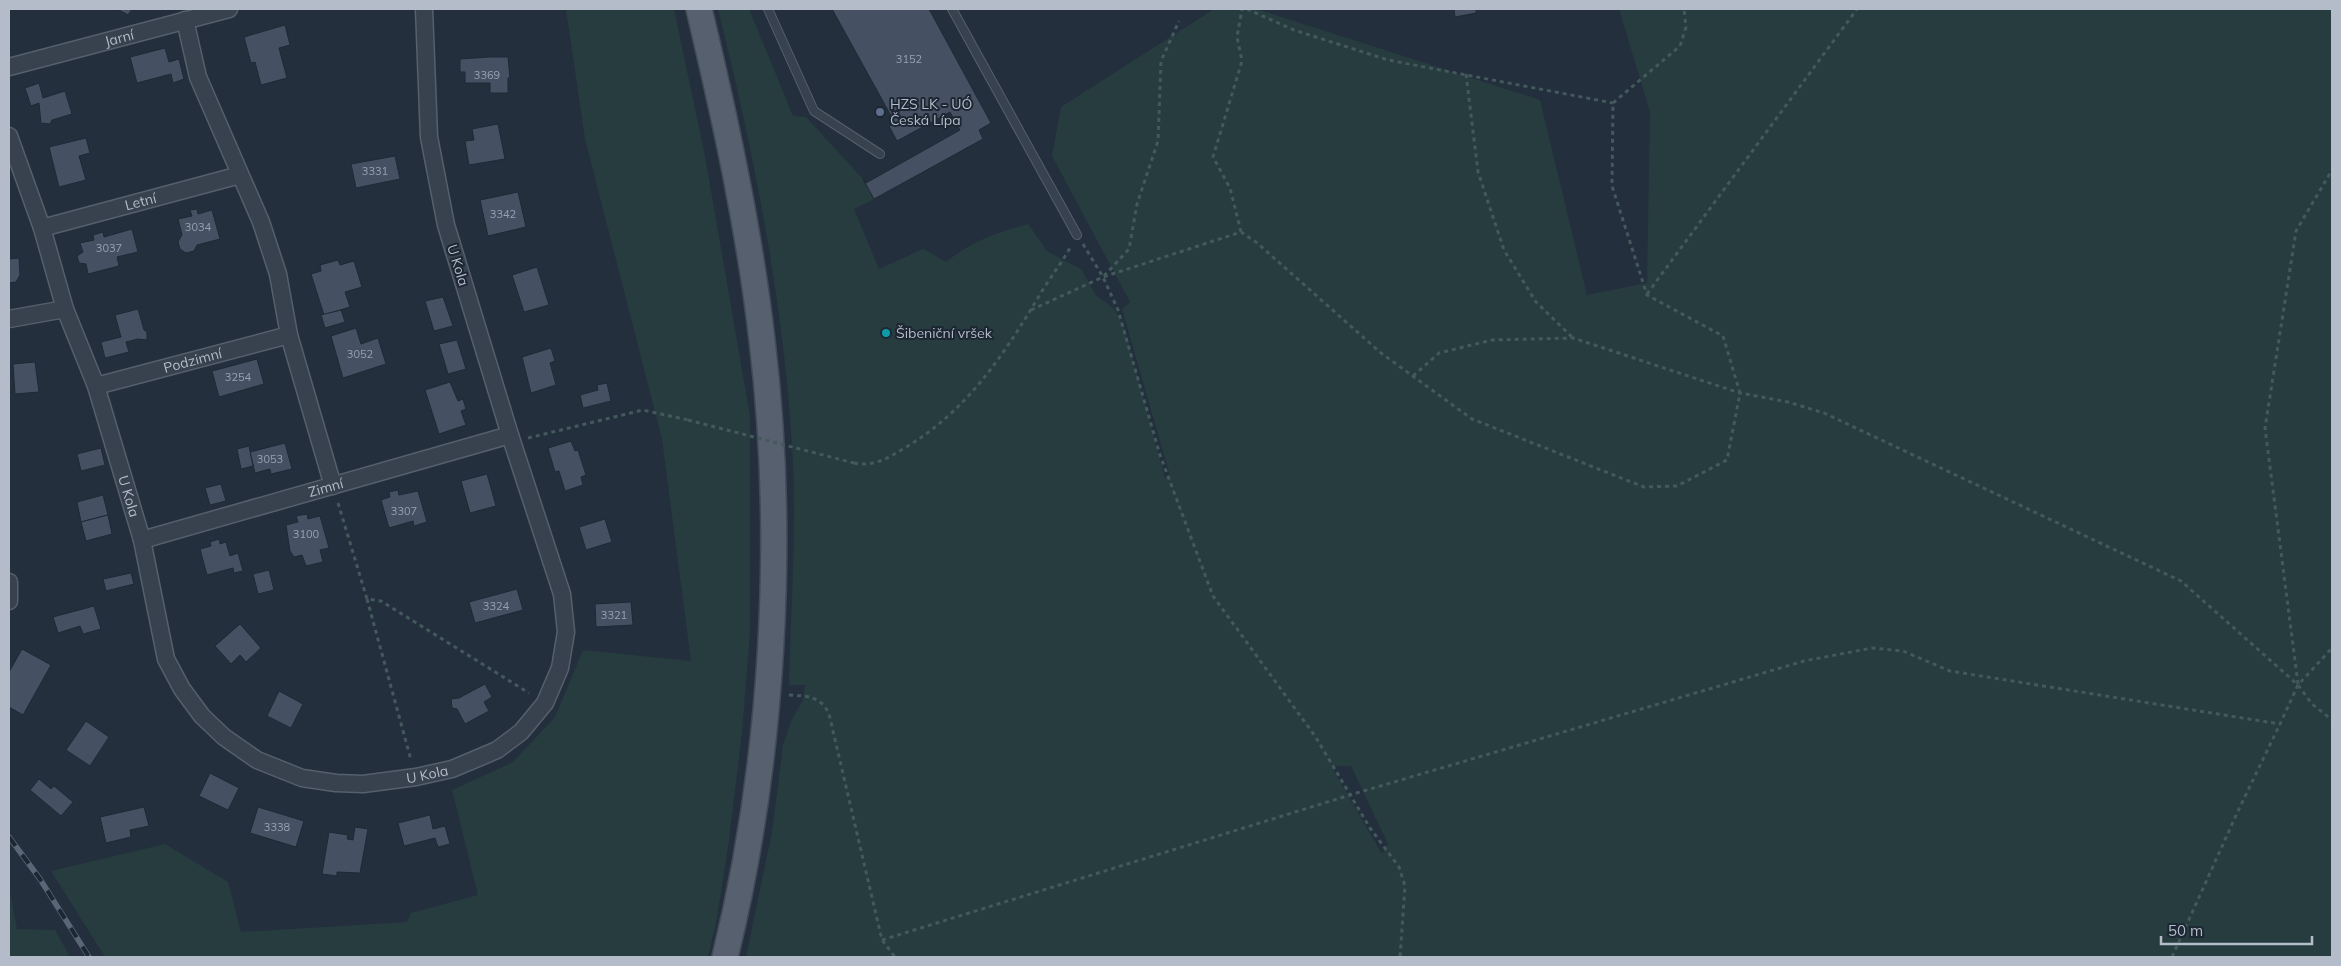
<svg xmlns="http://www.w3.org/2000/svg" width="2341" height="966" font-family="Mulish,sans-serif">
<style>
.green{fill:#263c3f;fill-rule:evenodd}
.building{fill:#455162;stroke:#1f2835}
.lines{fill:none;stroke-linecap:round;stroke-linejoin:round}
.service-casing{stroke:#565f6c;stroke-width:10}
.minor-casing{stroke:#565f6c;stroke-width:19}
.primary-casing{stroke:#414a57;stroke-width:28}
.path{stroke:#44595c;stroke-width:3;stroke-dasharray:4 4;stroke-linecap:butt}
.service{stroke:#38414e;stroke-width:8}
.minor{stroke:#38414e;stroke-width:16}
.primary{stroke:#56606e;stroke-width:25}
.rail-casing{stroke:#5a6575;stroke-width:5.5}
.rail{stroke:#1d2633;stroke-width:4;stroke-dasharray:11;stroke-linecap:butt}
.path-bridge{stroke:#44595c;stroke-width:3;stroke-dasharray:4 4;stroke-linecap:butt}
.service-dot{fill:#5c6f8a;stroke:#1d2633;stroke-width:2}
.culture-dot{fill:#0f9aa8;stroke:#1d2633;stroke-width:2}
.labels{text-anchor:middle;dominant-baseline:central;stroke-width:4;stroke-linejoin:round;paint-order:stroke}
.number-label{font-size:11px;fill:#98a1af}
.street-label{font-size:14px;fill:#b4bcc9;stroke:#1d2633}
.poi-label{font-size:14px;fill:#b4bcc9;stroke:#1d2633;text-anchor:start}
</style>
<rect width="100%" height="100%" fill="#242f3e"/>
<g class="green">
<polygon points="566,9 674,9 705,156 750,416 750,632 742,732 729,840 717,918 708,957 105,957 51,871 165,844 228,882 241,932 407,922 411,913 478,895 452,790 513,762 555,717 583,650 691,661 662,439 585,139"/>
<path d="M718,9H749L793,116L806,117L863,179L874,199L854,209L879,269L923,249L946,262C972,241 996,233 1028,224L1048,252L1081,269L1096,295L1114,309L1124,326L1165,478L1170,476L1122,309L1130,302L1052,156L1061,107L1214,9H1257L1540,100L1587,295L1647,283L1650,112L1619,9H2332V957H746L772,832L783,745L792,719L803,700L805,685H789C791,611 796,536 793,462C785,309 755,157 718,9ZM1331,766H1351L1388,844L1382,854Z"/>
<polygon points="9,887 17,929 55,930 70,957 9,957"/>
</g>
<g class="building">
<polygon points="117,9 132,9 128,15"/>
<polygon points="832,9 929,9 991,123 979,130 983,139 874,199 863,179 866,183 960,130 950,112 897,141 889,126 895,123"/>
<polygon points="1454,9 1476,9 1476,13 1455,17"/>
<polygon points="285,25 290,45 279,48 287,78 261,85 255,62 251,63 244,37"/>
<polygon points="165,48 169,62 179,59 184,79 173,83 171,74 137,83 130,57"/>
<polygon points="490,57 508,57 510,78 508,78 508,93 490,93 490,83 465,83 465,72 460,72 460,59"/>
<polygon points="39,83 43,98 65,91 72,114 52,120 50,124 41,123 39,103 31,106 25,88"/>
<polygon points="498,124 505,159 469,165 465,141 474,140 472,129"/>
<polygon points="86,138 90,153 79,156 86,180 59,187 49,147"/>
<polygon points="395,156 400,179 356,188 351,164"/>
<polygon points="518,192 526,227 488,236 480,200"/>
<polygon points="197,209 198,214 212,210 220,239 197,245 194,251 186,253 180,249 178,242 182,235 178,219 192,216 190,210"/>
<polygon points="132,229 138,252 117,257 119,266 88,274 86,264 79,263 77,256 83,252 80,243 94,240 93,235 103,232 104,237"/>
<polygon points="19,258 20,275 16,282 9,283 9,259"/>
<polygon points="338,260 340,265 354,261 362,287 345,292 350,307 324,315 311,274 321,271 320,265"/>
<polygon points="537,267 549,305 524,312 512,275"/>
<polygon points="443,297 453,326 434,331 425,301"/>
<polygon points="138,309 144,330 147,332 147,340 138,339 126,342 129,352 105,358 101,342 121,337 115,315"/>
<polygon points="341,310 345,322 325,328 321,315"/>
<polygon points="356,328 361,344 378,338 386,364 343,378 331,336"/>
<polygon points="457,340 466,369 448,374 439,344"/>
<polygon points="551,348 555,361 550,363 556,385 531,393 522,357"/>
<polygon points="257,359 264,384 219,397 212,371"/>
<polygon points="35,362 39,392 15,394 13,364"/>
<polygon points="450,382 458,401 463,399 466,409 461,411 466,425 439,434 425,390"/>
<polygon points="607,383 611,401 583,408 580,395 598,390 597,385"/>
<polygon points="571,441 575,451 578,450 586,475 581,477 583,485 565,491 559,471 555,472 548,448"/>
<polygon points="285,443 292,469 271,474 270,469 255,473 250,452"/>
<polygon points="249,446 253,466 241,469 237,449"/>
<polygon points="101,448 105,465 81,471 77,454"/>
<polygon points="487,474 496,506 470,513 461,481"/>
<polygon points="221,484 226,501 210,505 205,488"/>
<polygon points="398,490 399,495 418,491 427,522 414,526 413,521 389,528 381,500 390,497 389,492"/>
<polygon points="103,495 108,515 81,522 77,502"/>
<polygon points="307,514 308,519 320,516 329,548 320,550 323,562 306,566 302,555 294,557 290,551 286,525 298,522 296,516"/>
<polygon points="108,515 112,534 86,541 81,522"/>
<polygon points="605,519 612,542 586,550 579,527"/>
<polygon points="219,539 220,544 226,542 230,556 238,553 243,571 234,573 233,568 207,575 200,549 211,546 210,542"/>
<polygon points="269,570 274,590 258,594 253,574"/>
<polygon points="131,573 134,584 106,591 103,579"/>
<polygon points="517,589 523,610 475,623 469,602"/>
<polygon points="631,602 633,625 596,627 595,604"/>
<polygon points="94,606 101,629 83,634 80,626 58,633 53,617"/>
<polygon points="240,624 261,648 246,662 240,655 231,664 215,646"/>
<polygon points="22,649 51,665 23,715 9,707 9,672"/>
<polygon points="485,684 492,697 484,702 489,711 465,724 457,709 452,708 451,699 459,698"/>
<polygon points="279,691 303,704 291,728 267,716"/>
<polygon points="86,721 109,737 90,766 66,750"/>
<polygon points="210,773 239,788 228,810 199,796"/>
<polygon points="39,779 51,789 54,786 73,802 61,816 30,790"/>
<polygon points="144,807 149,826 130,830 131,837 106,843 100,817"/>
<polygon points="258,807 304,821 296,847 250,833"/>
<polygon points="430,815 433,829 445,826 450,844 438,847 435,838 404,846 398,823"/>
<polygon points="355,827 368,829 360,873 337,872 337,876 322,874 329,832 348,835 347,839 353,840"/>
</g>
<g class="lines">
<g class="service-casing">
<g id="service">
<polyline points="768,9 814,111 880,154"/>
<polyline points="952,9 1077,235"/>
</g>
</g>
<g class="minor-casing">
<g id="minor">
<polyline points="185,20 198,77 261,222 278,274 289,335 333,486"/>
<path id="s1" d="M9,67L229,9"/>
<path id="s2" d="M9,136L42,228L65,309L96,386L142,540L166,659L182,689L202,716L224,737L257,760L302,778L336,783L363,784L416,777L452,769L497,750L521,732L545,703L560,668L566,632L562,594L510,435L446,225L429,137L424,9"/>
<path id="s3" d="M42,228L240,175"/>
<polyline points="9,319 65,309"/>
<path id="s4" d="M96,386L289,335"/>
<path id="s5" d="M142,540L510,435"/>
<polyline points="9,582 9,601"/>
</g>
</g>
<g class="primary-casing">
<path id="primary" d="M699,9C725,118 749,228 762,340C786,539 773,763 725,957"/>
</g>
<g class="path">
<polyline points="1247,9 1294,30 1388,60 1613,103"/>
<polyline points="1466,74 1478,172 1504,250 1536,302 1573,338"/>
<polyline points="1241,232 1230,188 1213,157 1242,61 1237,37 1242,9"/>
<polyline points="1083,244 1103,277 1118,310 1160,455 1213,596 1315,736 1370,828 1399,867 1405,886 1400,957"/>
<polyline points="1104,276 1129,249 1137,204 1158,141 1161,61 1179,21"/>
<polyline points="1647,294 1857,9"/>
<polyline points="1031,310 1103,277 1241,232 1256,242 1381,353 1472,419 1644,487 1677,486 1727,460 1740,393 1723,336 1647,295 1612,186 1613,103 1680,46 1686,27 1684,9"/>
<polyline points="1413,376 1439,353 1492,340 1573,338 1740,393 1788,402 1824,413 2181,581 2298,685 2312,704 2332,720"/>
<polyline points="528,438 643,410 688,420"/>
<path d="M854,463C873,467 888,458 903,449C968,411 1005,353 1042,291C1052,275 1063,261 1071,246"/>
<polyline points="338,503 367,599 381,601 529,693"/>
<polyline points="367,599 411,760"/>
<polyline points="2298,684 2265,428 2296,231 2332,170"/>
<path d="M789,695C807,696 821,696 829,714L882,940L895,957"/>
<polyline points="882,940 1350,795 1804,661 1872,648 1903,651 1950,671 2280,724 2298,685 2332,648"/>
<polyline points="2172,957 2238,811 2280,724"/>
</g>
<use href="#service" class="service"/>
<use href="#minor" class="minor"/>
<use href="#primary" class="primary"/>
<g class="rail-casing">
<polyline id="rail" points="9,837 40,879 89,957"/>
</g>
<use href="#rail" class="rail"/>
<polyline class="path-bridge" points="688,420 854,463"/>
</g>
<circle class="service-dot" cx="880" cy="112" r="5"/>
<circle class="culture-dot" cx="886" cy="333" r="5"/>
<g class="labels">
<g class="number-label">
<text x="909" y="59">3152</text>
<text x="487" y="75">3369</text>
<text x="375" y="171">3331</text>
<text x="503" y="214">3342</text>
<text x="198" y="227">3034</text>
<text x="109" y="248">3037</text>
<text x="360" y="354">3052</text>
<text x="238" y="377">3254</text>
<text x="270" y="459">3053</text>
<text x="404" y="511">3307</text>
<text x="306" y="534">3100</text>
<text x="496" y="606">3324</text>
<text x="614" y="615">3321</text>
<text x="277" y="827">3338</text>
</g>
<g class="street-label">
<text stroke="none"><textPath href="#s1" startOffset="114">Jarní</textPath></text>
<text stroke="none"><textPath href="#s3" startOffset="102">Letní</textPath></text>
<text transform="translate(458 265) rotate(73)">U Kola</text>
<text stroke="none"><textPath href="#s4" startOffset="100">Podzimní</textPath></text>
<text stroke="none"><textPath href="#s5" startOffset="191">Zimní</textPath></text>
<text stroke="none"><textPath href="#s2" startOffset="380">U Kola</textPath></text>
<text stroke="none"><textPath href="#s2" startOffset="860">U Kola</textPath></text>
</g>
<g class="poi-label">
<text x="890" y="104">HZS LK - UÓ<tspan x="890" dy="16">Česká Lípa</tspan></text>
<text x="896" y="333">Šibeniční vršek</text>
</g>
</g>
<rect width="2341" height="966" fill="none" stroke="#b4bcc9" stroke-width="20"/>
<path d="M2161 936v8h151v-8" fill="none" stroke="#b4bcc9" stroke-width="2.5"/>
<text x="2168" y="936" font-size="15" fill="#b4bcc9" stroke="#1d2633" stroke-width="4" paint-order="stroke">50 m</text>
</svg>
